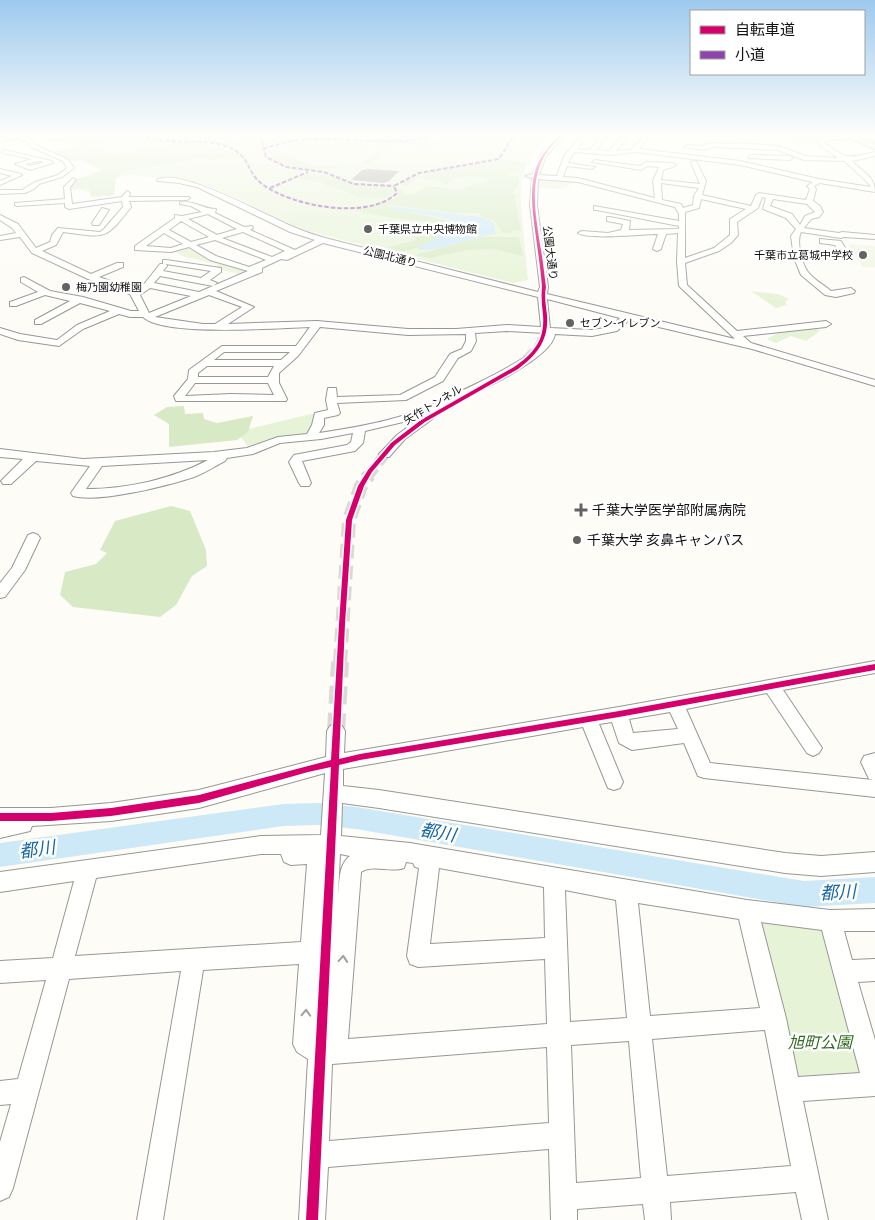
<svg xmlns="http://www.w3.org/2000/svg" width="875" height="1220" font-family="'Source Serif 4','Noto Sans JP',serif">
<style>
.green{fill:#e7f3d7}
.forest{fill:#d8eac5}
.cemetery{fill:#e9eedb}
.pitch{fill:#f0f6e1}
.water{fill:#cde8f7}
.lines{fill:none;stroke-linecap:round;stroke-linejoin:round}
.stream{stroke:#cde8f7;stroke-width:1}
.river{fill:#cde8f7;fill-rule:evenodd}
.building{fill:#a19f9c}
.minor-tunnel-far3{stroke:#dad9d4;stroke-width:8;stroke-dasharray:8 4.5;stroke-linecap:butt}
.minor-tunnel-far2{stroke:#dad9d4;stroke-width:11;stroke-dasharray:11 5.5;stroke-linecap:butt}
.minor-tunnel-far1{stroke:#dad9d4;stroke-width:14;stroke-dasharray:14 7;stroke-linecap:butt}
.minor-tunnel{stroke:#dad9d4;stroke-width:18;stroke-dasharray:18 9;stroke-linecap:butt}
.minor-casing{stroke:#979795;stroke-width:2}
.major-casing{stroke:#858482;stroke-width:2}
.minor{fill:#fffffe;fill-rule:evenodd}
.major{fill:#ede9dc;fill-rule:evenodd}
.quiet{stroke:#8e44ad;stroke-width:2;stroke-dasharray:4.5 2;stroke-linecap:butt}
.cycleway-casing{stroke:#fff;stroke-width:3}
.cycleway{fill:#d6006c;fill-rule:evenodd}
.oneway{stroke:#a0a09f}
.poi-dot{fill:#646362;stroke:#fff;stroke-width:2}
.labels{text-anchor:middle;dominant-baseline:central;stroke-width:5;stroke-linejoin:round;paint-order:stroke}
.far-poi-label{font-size:11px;fill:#111;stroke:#fff;text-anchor:start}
.far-street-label{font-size:11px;fill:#111;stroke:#fff}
.poi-label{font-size:14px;fill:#111;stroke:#fff;text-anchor:start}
.near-park-label{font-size:16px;font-style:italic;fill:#2f6b1f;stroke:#fff}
.near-water-label{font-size:18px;font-style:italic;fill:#1768a6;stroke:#fff}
</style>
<rect width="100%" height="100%" fill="#fdfcf7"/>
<g class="green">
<path d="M36,134H551C517,163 519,189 523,230C525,247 526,263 528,280L513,283L303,230L230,195L200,183L128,175L114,178L112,196C97,198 86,188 70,190L69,188L73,181L101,170L81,161L70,162L53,152L75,147L65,142H50Z"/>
<polygon points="544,179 576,181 562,189 538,188 539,180"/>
<polygon points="189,246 253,271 244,275 214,268 219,265 182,256 174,250"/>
<polygon points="751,291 778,294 789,299 785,302 787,305 776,308"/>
<polygon points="814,327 820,331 806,341 791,336 776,343 767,339 778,333 778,331"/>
<polygon points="315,413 313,428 307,436 250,449 237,432"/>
<polygon points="759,920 820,926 827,932 867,1078 792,1080"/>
</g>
<g class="forest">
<path d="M38,134H127L91,146L103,150V153C127,159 145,147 168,144C191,140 216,143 237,154C225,159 213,161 200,158L123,172L116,179L114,195L91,197L89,188L70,189L74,181L105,169L82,160L70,161L54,153L80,148V142H52Z"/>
<path d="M145,134C165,134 226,129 237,144L232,145L193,136L158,140Z"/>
<polygon points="272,134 297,134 300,138 278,147 266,147 267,139 279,138"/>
<polygon points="405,134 437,134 427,138 441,143 435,146 394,144 370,164 359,164 376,154 377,148 373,142 376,138"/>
<polygon points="328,139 368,143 372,147 316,150 301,153 290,152 296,148 288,146 298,140"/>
<path d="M273,149L315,166H343C320,171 280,175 267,150Z"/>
<path d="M501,159L526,163L522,170L511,172L507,176H520L518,182L520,184L515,186L518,187L511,193L516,195L515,199L521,230L512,231V233L502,232L494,220L482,217L479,213H455L389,205L385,207L455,222L456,227C436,238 409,259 386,248L413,241L417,237L436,228L435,223L394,218L356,211V209C370,207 386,204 398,196L397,188L404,189L403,191L405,194H416L426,186L460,190L476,184L486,183L488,179C475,177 458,173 448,184H444L436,179L429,180L418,177L406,186L401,185C419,168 472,165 497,162Z"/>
<polygon points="306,174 325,174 356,185 394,187 396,192 385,198 359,198 341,189 328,186 318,181 304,180 294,176"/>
<polygon points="479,237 519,237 523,256 494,249 467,250 430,258 416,255"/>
<polygon points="184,406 185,414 203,413 204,419 217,423 253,416 248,432 237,440 169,447 169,424 154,415 167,407"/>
<polygon points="171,506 190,511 206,550 207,566 192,576 176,605 160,617 73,607 60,595 65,572 96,564 107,553 100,550 115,521"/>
</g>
<polygon class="cemetery" points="832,134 839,138 820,138 819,143 793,142 787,135"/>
<polygon class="pitch" points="847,244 875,246 875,267 863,267"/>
<path class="water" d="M388,206L479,217L490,220L494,224L496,234C470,236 446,250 420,250L418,248L438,237L439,234L459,227L456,221L430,215L396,210Z"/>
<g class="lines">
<polyline class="stream" points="300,134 325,134"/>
<polygon class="river" points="319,803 356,807 804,881 875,877 875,903 804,907 356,829 319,825 284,826 0,867 0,843 284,804"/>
</g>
<polygon class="building" points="368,169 399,171 389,181 384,183 351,180 362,170"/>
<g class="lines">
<polyline class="minor-tunnel-far3" points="545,332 546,327"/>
<g class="minor-tunnel-far2">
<polyline points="527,360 541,345 545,331"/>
<polyline points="368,476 385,454"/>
</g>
<polyline class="minor-tunnel-far1" points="340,663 349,520 361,486 369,475"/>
<polyline class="minor-tunnel" points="336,731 340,662"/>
<g class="minor-casing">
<g id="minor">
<polygon points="16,134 32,140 35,145 67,159 74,168 62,177 39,184 34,189 25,193 0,194 0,190 22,190 35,182 58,175 67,168 63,161 31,147 28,142 16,138 0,142 0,138"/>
<path d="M559,134H566L546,156L539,175L557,176L564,156L583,134H589L577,149L590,150L603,134H609L596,150L609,151L624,134H630L616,151L631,150L642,138L635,134L661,136L659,134H665L667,139H647L639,149L740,161L819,179L871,187C867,181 850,166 844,161L804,160L778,150L712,147L704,150L684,147L687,145L703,146L711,143L751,144L779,146L805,156L838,158L819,145L818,139L848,135L850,138L824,141V143C848,159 847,159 875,152V156L852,161C862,172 875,176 875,192L820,183L814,186L816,189L813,201L820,206L823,212L819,217L811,219L804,228L839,233L842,232L875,235V239L844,237L841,238L801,232C796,241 802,264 808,272C813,279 824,285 831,291L851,288L855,291L854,293L836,297L825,295L801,275L794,258L791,236L796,229L786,218L763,209L766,198L762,197L758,208L737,222L738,235L731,243L719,251L685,263L687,285L737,331L826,321L831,324L826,327L743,336L751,343L875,380V386L752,349L629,320L617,331L592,336L555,334C552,362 453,403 427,415L433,418L431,420L405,439L389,457H381L379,454L397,435L420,418L365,431L363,443L355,451L302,461L311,483L309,486H301L299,483L289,462L294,455L347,445L351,442L353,433L321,439L280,443L253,454L227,458L225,461C215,466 205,473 194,477C167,486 99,503 73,496L71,493L90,466L36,461L11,484H3L1,481L23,459L0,457V449L83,459L214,452L247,448L278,437L307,434L312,425L315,413L328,410L326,400L328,388H336L337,397L400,395L435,377L450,354L462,349L466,341V334L408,335L320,327L298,356L279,373V383L287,399L286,401H176L174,396L188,379L189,370L222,346H296L310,327C279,328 163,337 143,317H130L119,314L83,329L59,346L18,340L0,334V328L20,334L57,340L77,325L110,311L80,303L41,324H35V320L70,301L45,295L16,306H10V302L38,292L21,282V278L24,277L50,291L83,297L131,311H139L130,294L88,279L32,253L20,237L0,240V236L16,233L12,228L0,220V215L18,224L36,248L50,242L52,235L58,228L100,232L104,229L123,207L122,201L69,209L65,207V203L17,206L15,205V203L65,199L64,187L73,178L76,180L70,187L72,204L122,197L127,191L130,193L129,197H189L190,198L187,200L129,201L131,207C104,242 105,237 63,232L56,245L42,251L91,274L117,263H123V267L99,277L136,290L145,283L160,264H163V260H166L221,268V272L210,280L217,283L213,286L160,276L154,283L199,292L248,271L210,260L189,247L171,252L135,250V246L175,218V215L182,216L202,212L191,206L180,204V202C193,200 203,209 216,209L215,213L244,227L252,226L253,228L250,230L295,250L315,240L290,232L197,187L179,183L158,181L157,180C179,166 270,218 296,228C305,232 315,235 325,238L538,292L540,287L530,205L532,178L525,176L533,174L540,156ZM574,152L611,155L636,152L740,165L813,182L807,186L810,189L806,200L759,193L756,195L751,206L702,195L706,181L696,161L691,162L700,184L661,180L663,170L675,166L676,165L673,163L646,162L640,166L595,160L592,162L641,170L647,166L659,167L653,181L655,198L578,178L563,177L567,166L592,169L595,167L568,163ZM538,179L578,182L675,207L679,214V221L594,206V210H597L679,226V229L629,230L630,221L610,217H607V221L623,224L621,230L608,233L582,231L578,233C589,240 642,234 658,234L653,249L657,251L661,249L666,234L678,233L677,262L679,286L735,339L547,294L548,287L537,205ZM661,183L699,188L694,196L693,205L683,208L681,204L662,200ZM701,199L746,209L730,219V235L714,248L685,258V212L699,208ZM773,199L807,204L815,212L805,216L800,225L792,214L770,206ZM208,214L237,229L217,235L188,219ZM181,221L209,237L191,242L169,230ZM243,232L285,251L272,257L222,238ZM164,233L183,244L171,248L146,246ZM215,240L266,260L249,267L216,256L196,245ZM323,243L538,297L541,327L507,325L456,329H408L317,321L228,324L254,307L216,291L262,272V268L281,259L287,260ZM166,264L211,271L201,278L163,271L167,266ZM150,288L191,296L149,313L140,295ZM209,295L242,307L215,324H203L155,317ZM547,299L620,318L611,327L592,330L550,328ZM507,331L545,333C545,335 545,339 544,341C533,360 426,409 402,416C376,424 346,429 319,433L324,425V418L338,415L340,413L337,403L406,400L443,381L458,358L471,351L476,341L475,333ZM224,352H290L281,360H214ZM207,366H274L268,377H198V373ZM195,383H268L274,395L231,394L185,396ZM208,460C172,479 127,489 86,489L102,466Z"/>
<polygon points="864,134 871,134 875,137 875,142"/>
<path d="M4,150L52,161L53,163L30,170L15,164L32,159L2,153ZM39,161L45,162L30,166L25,164Z"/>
<polygon points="750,155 790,156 793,158 790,160 748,158"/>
<polygon points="0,169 21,174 22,175 0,185 0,181 12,176 0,173"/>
<polygon points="102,208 109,210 99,225 93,225 92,223"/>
<polygon points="820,239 841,241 850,256 843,258 835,245 820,243"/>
<polygon points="33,533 38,535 40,538 25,570 5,597 0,598 0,583 12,568 28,535"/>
<path d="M875,661V673L783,690L822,748L819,753L813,756L807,753L767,693L686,709L710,763L873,780L869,779L861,762L864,756L875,753V797L704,778L698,776L684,743L632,750L619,743L612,722L599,724L623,782L620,788L614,790L608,788L583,727L343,769V786L379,790L785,853L821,856L875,852V872L821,876L785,873L379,808L342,803L341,836L410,843L747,900L830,910L875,909V931H844L852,960L875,959V981L858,982L875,1040V1096L803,1101L828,1220H802L796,1192L670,1202L671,1220H645L643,1204L577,1209V1220H551L549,1149L328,1167L325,1220H299L308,1059L297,1052L293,1044L299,964L203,970L163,1220H137L181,971L69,979L13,1188L9,1197L0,1201V1142L11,1104L0,1105V1081L18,1079L46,980L0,983V961L53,958L74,881L0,892V872L261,836L321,835L325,773L199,808L111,821L32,826L30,831L0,838V808H51L111,803L199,790L326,757L327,731L330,726L336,724L342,726L345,731L344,753L619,707ZM670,712L678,729L633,733L629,719ZM261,854H281L284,862L291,865L307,864L301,942L75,956L96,878ZM340,854L350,856C338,865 340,881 338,895ZM406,862L413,863L415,867L419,868L407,956L410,964L418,967L545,959L547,1024L348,1039L361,872C372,864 391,873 404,868ZM439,868L544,887L545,938L430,944ZM565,890L616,900L627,1018L570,1022ZM638,903L739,919L760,1008L650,1016ZM761,922L822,930L860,1073L798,1077L786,1018ZM765,1030L791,1166L667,1176L652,1039ZM629,1041L641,1178L576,1183L571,1045ZM547,1047L549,1123L329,1141L332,1064Z"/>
</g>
</g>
<g class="major-casing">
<polygon id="major" points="840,134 851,134 875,144 875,149"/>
</g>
<use href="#minor" class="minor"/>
<use href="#major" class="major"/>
<g class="quiet">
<path d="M140,134C166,148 198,136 226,146C252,156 245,171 262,184C291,206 368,221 397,193L394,186L419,173L499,159L515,134"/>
<polyline points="260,134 266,157 286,167 324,172 354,184 394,186"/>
<path d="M263,149C278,144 293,140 308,139C353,137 396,148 439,134"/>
<polyline points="270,188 308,172"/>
</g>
<g class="cycleway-casing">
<path id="cycleway" d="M561,134H564C557,141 549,148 544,157C529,184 536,216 540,245C543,259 544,273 546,287C544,297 546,306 547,315C549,340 537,355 518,369L425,422L395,445L372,472L364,486L352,520L345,624L339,759L360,754L619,711L875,664V670L619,717L360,760L339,765L318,1220H306L331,767L308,772L199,803L111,816L51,821H0V813H51L111,808L199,795L308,766L331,760L339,624L346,520L358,486L368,470L391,443L421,420L514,367C534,353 545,340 543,315C542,305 541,296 542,287C541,273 539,259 537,245C534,220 528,193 536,168C541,154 551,144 561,134Z"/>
</g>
<use href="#cycleway" class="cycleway"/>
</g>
<defs><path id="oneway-chevron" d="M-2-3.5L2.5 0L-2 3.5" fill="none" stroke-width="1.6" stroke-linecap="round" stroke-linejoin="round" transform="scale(1.25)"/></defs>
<g class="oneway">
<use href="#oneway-chevron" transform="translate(343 959) rotate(-85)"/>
<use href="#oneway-chevron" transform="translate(306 1013) rotate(-87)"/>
</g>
<linearGradient id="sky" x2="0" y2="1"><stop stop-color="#9dc9ee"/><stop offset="0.44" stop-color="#fefefb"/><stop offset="1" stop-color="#fefefb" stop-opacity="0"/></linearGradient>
<rect width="875" height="305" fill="url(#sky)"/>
<g class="poi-dot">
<circle cx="368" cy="229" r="5"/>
<circle cx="863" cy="255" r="5"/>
<circle cx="66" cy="287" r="5"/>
<circle cx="570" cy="323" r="5"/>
<path d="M578.5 502.5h5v5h5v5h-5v5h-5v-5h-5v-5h5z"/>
<circle cx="577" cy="540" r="5"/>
</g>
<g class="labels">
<g class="far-poi-label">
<text x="378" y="229">千葉県立中央博物館</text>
<text x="853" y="255" text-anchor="end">千葉市立葛城中学校</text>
<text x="76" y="287">梅乃園幼稚園</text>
<text x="580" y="323">セブン-イレブン</text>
</g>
<g class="far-street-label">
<text transform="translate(550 253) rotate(83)">公園大通り</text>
<text transform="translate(390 257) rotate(14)">公園北通り</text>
<text transform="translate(433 405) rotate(-31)">矢作トンネル</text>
</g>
<g class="poi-label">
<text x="592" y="510">千葉大学医学部附属病院</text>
<text x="587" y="540">千葉大学 亥鼻キャンパス</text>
</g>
<g class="near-park-label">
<text x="820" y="1042">旭町公園</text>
</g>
<g class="near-water-label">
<text transform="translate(438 832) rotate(10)">都川</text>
<text transform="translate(37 849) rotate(-8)">都川</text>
<text transform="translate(838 892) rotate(-3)">都川</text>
</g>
</g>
<rect x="690" y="10" width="175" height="65" fill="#ffffff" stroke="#a0a0a0"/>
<rect x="700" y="26" width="25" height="8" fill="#d6006c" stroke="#a0a0a0"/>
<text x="735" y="35" font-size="15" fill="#111111">自転車道</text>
<rect x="700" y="51" width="25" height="8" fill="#8e44ad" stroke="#a0a0a0"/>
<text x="735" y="60" font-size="15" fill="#111111">小道</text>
</svg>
